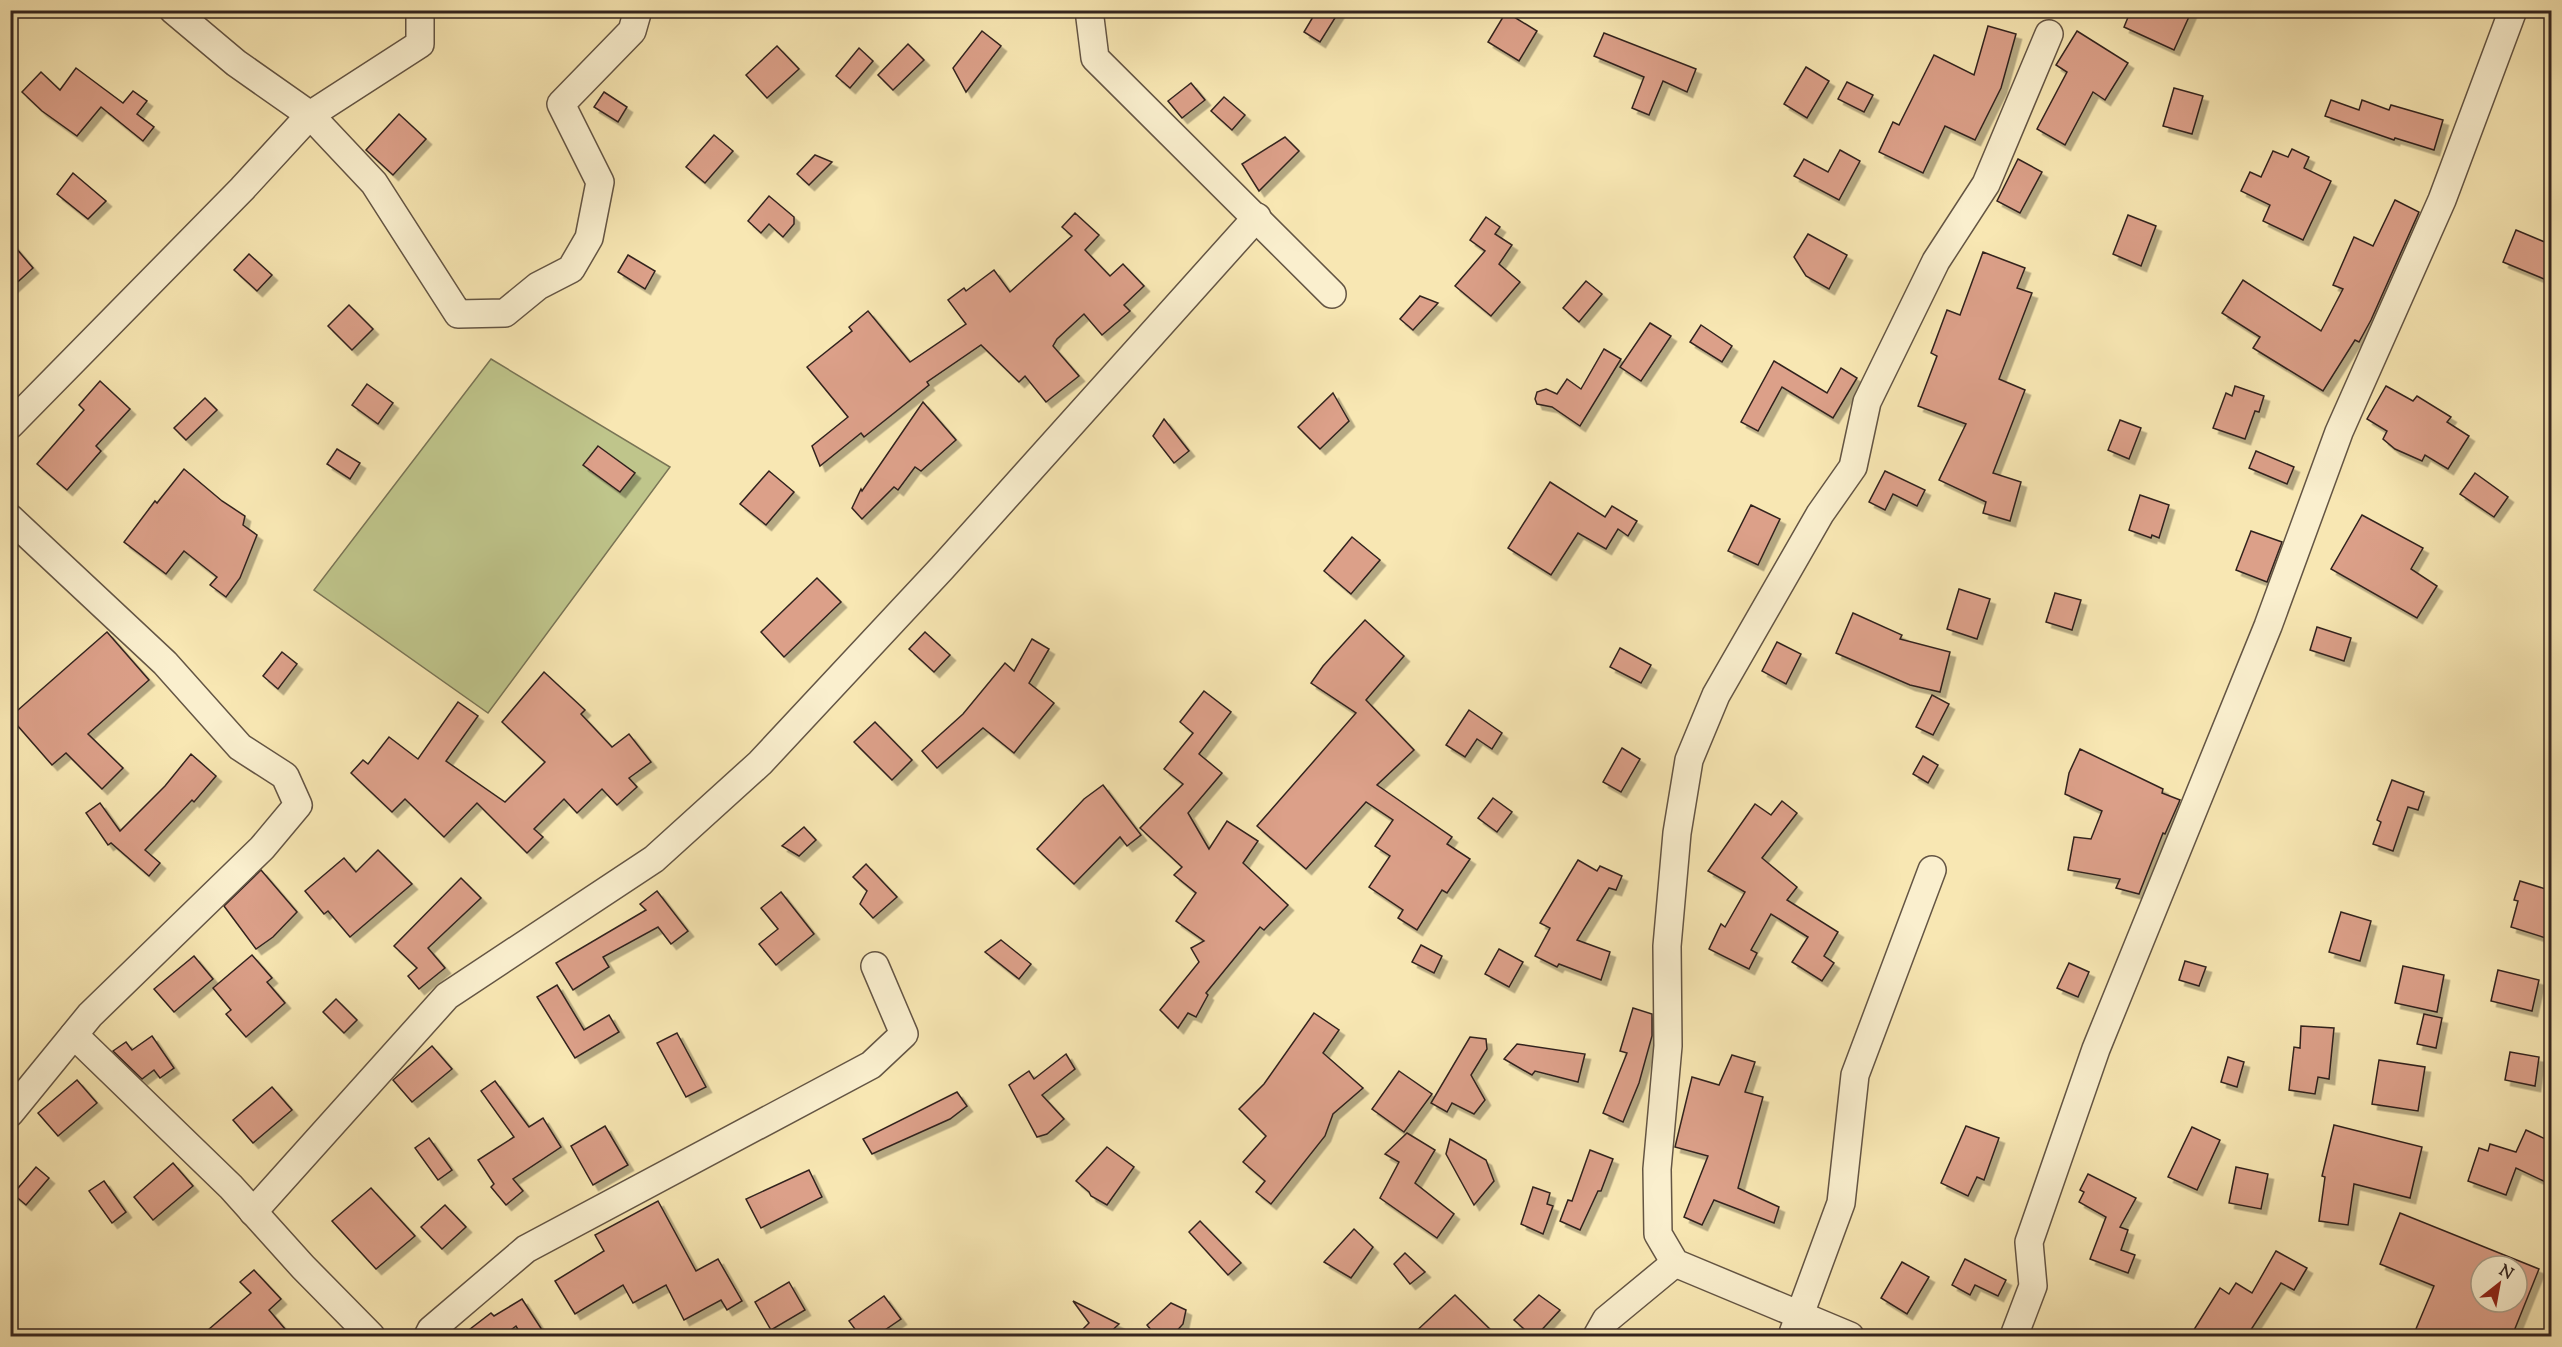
<svg xmlns="http://www.w3.org/2000/svg" width="2562" height="1347" font-family="'Sorts Mill Goudy',serif">
<style>
.green{fill:#bfc58b;stroke:#797455;stroke-width:1.5}
.building{fill:#dca089;stroke:#33241f;stroke-width:1.5;fill-rule:evenodd;filter:url(#shadow)}
.lines{fill:none;stroke-linecap:round;stroke-linejoin:round}
.minor-casing{stroke:#645544;stroke-width:30}
.minor{stroke:#faefce;stroke-width:27}
</style>
<defs>
<filter id="shadow"><feDropShadow dx="5.5" dy="5.5" stdDeviation="0" flood-color="#0004"/></filter>
</defs>
<rect width="100%" height="100%" fill="#f8e7b3"/>
<filter id="stains"><feTurbulence type="fractalNoise" baseFrequency=".00333" numOctaves="4"/><feColorMatrix values="0 0 0 0 .2 0 0 0 0 .09 0 0 0 0 .02 0 0 0 .5 -.17"/></filter>
<radialGradient id="worn" r=".72"><stop offset=".6" stop-color="#630" stop-opacity="0"/><stop offset="1" stop-color="#630" stop-opacity=".3"/></radialGradient>
<polygon class="green" points="491,359 670,467 488,713 314,590"/>
<g class="building">
<polygon points="1317,10 1340,10 1320,42 1304,32"/>
<polygon points="2131,10 2192,10 2174,50 2124,27"/>
<polygon points="1506,12 1537,31 1519,61 1488,42"/>
<polygon points="1988,26 2016,34 2001,88 1975,140 1945,126 1923,173 1879,152 1893,122 1899,125 1934,55 1974,75"/>
<polygon points="982,31 1001,46 966,92 953,68"/>
<polygon points="2077,31 2128,63 2105,100 2093,92 2065,145 2037,129 2067,72 2056,65"/>
<polygon points="1604,33 1696,69 1687,92 1663,81 1649,115 1632,108 1644,77 1594,56"/>
<polygon points="908,44 924,60 893,90 878,75"/>
<polygon points="777,46 799,69 767,98 746,75"/>
<polygon points="859,48 873,61 850,88 836,76"/>
<polygon points="1806,67 1829,81 1807,118 1784,104"/>
<polygon points="76,68 123,103 133,91 147,101 137,114 154,127 143,141 101,107 77,136 42,111 22,92 41,72 60,90"/>
<polygon points="1847,82 1873,95 1864,112 1838,99"/>
<polygon points="1191,83 1205,100 1182,118 1168,101"/>
<polygon points="2174,88 2203,96 2192,134 2163,126"/>
<polygon points="604,92 627,107 618,122 594,107"/>
<polygon points="1224,97 1245,115 1232,130 1211,111"/>
<polygon points="2331,100 2359,110 2362,100 2389,110 2391,105 2443,120 2434,150 2395,138 2394,140 2325,116"/>
<polygon points="399,114 426,139 393,175 366,150"/>
<polygon points="714,135 733,151 705,183 686,167"/>
<polygon points="1285,137 1299,151 1259,191 1242,164"/>
<polygon points="2292,149 2309,157 2304,168 2331,181 2303,240 2263,221 2270,205 2241,191 2250,172 2261,177 2273,151 2288,157"/>
<polygon points="1840,150 1860,161 1839,200 1794,176 1804,159 1828,172"/>
<polygon points="815,155 832,162 809,185 797,174"/>
<polygon points="2018,159 2042,172 2020,213 1997,201"/>
<polygon points="73,173 106,201 88,219 57,194"/>
<polygon points="769,196 794,217 794,224 783,237 769,224 761,233 748,221"/>
<polygon points="2395,200 2419,212 2371,320 2359,342 2355,340 2323,391 2253,348 2260,337 2222,313 2243,280 2321,331 2343,289 2333,285 2354,237 2373,246"/>
<polygon points="1075,213 1099,235 1085,250 1110,276 1123,264 1144,286 1124,305 1130,311 1102,335 1084,314 1057,339 1053,346 1079,376 1046,402 1025,376 1019,382 981,345 927,382 929,385 864,437 861,433 820,466 812,446 848,417 807,367 852,331 849,327 868,311 910,362 966,324 948,300 964,288 966,291 994,270 1010,292 1072,236 1062,227"/>
<polygon points="2128,215 2156,226 2141,266 2113,254"/>
<polygon points="1486,217 1500,227 1495,234 1512,245 1499,264 1520,282 1491,316 1455,286 1485,251 1470,240"/>
<polygon points="2516,230 2552,245 2552,262 2544,279 2503,262"/>
<polygon points="1808,234 1847,255 1829,289 1806,276 1794,257"/>
<polygon points="10,241 33,268 10,289"/>
<polygon points="1983,252 2025,268 2017,288 2032,293 1999,379 2025,390 1993,473 2021,482 2010,521 1983,513 1986,502 1939,480 1966,424 1918,406 1937,356 1931,353 1947,310 1960,315"/>
<polygon points="249,254 272,275 257,291 234,270"/>
<polygon points="628,255 655,271 645,289 618,272"/>
<polygon points="1586,281 1602,294 1579,322 1563,308"/>
<polygon points="1420,296 1438,303 1413,330 1400,319"/>
<polygon points="349,305 373,329 352,350 328,326"/>
<polygon points="1650,323 1671,336 1641,381 1620,367"/>
<polygon points="1701,325 1732,346 1722,362 1690,342"/>
<polygon points="1604,349 1621,359 1580,426 1552,407 1537,404 1535,399 1537,392 1546,389 1557,394 1567,379 1581,389"/>
<polygon points="1774,361 1827,393 1841,368 1857,378 1833,418 1782,387 1758,431 1741,422"/>
<polygon points="100,381 130,409 96,446 101,451 67,490 37,464 84,410 79,405"/>
<polygon points="367,384 393,403 378,424 352,405"/>
<polygon points="2235,386 2264,396 2259,412 2255,411 2245,439 2213,428 2226,393 2232,396"/>
<polygon points="2386,386 2413,401 2417,396 2451,417 2447,422 2469,436 2448,469 2425,455 2422,461 2395,449 2383,439 2387,431 2367,419"/>
<polygon points="1333,393 1349,421 1320,449 1298,427"/>
<polygon points="205,398 217,410 186,440 174,428"/>
<polygon points="923,402 956,440 921,471 915,467 898,490 894,487 862,519 852,508 861,489 862,491"/>
<polygon points="1164,419 1189,451 1174,463 1153,436"/>
<polygon points="2120,420 2141,428 2129,459 2108,450"/>
<polygon points="598,446 635,473 620,492 583,465"/>
<polygon points="337,449 360,463 350,479 327,464"/>
<polygon points="2256,451 2294,467 2287,484 2249,468"/>
<polygon points="184,469 222,501 245,516 243,525 257,535 240,578 226,597 210,585 217,577 184,551 166,574 124,542 155,501 157,503"/>
<polygon points="769,471 794,492 766,525 740,504"/>
<polygon points="1885,471 1925,490 1917,506 1893,494 1885,510 1869,502"/>
<polygon points="2475,473 2508,497 2494,517 2460,494"/>
<polygon points="1550,482 1605,517 1612,506 1637,521 1628,536 1618,529 1606,549 1578,533 1551,575 1508,548"/>
<polygon points="2140,495 2169,505 2159,538 2152,535 2151,538 2129,530"/>
<polygon points="1751,505 1780,519 1758,565 1728,551"/>
<polygon points="2362,515 2423,548 2411,569 2437,586 2417,618 2331,569"/>
<polygon points="2251,531 2282,542 2267,582 2236,570"/>
<polygon points="1352,537 1380,560 1351,594 1324,571"/>
<polygon points="817,578 841,602 784,657 761,632"/>
<polygon points="1959,589 1990,599 1977,639 1947,629"/>
<polygon points="2055,593 2081,600 2072,630 2046,622"/>
<polygon points="1853,613 1902,635 1900,639 1950,652 1940,692 1910,685 1836,653"/>
<polygon points="1365,620 1404,656 1366,700 1414,750 1377,785 1452,837 1447,844 1470,859 1447,893 1442,890 1417,930 1398,918 1403,910 1369,887 1390,856 1375,846 1393,820 1366,802 1306,869 1257,826 1356,713 1311,683 1323,666"/>
<polygon points="2317,627 2351,638 2344,661 2310,650"/>
<polygon points="107,632 149,680 88,734 123,768 102,789 66,753 52,765 10,717"/>
<polygon points="925,632 950,655 934,672 909,649"/>
<polygon points="1032,639 1049,649 1029,683 1054,703 1014,753 983,728 937,768 922,751 963,714 1005,663 1014,671"/>
<polygon points="1777,642 1801,654 1786,684 1762,671"/>
<polygon points="1620,648 1651,665 1641,683 1610,667"/>
<polygon points="282,652 297,664 278,689 263,676"/>
<polygon points="544,672 585,710 581,714 612,747 629,734 651,762 629,778 637,787 617,805 602,789 577,813 564,799 534,829 543,837 527,853 477,803 444,837 405,799 392,812 351,773 363,760 368,764 389,737 418,759 458,702 478,716 446,761 505,802 545,762 502,722"/>
<polygon points="1204,691 1231,712 1199,754 1222,773 1188,813 1209,849 1227,821 1258,841 1243,863 1288,905 1264,930 1260,927 1206,993 1208,995 1196,1017 1188,1013 1178,1028 1160,1010 1199,962 1191,948 1204,941 1176,921 1196,893 1174,875 1182,867 1140,828 1183,784 1164,769 1193,733 1180,722"/>
<polygon points="1932,695 1949,704 1933,735 1916,727"/>
<polygon points="1469,710 1502,733 1492,749 1477,739 1465,757 1446,745"/>
<polygon points="875,722 912,760 892,780 854,742"/>
<polygon points="1622,748 1640,759 1621,792 1603,782"/>
<polygon points="2080,749 2163,789 2162,793 2180,800 2165,834 2163,833 2139,894 2116,888 2120,879 2068,870 2074,837 2091,839 2102,811 2065,794 2069,773"/>
<polygon points="191,754 216,776 194,802 192,800 145,850 160,863 149,876 111,843 108,845 86,813 100,803 120,831 165,786"/>
<polygon points="1923,756 1938,765 1928,783 1913,774"/>
<polygon points="2392,780 2424,792 2418,810 2408,807 2393,851 2373,844 2381,822 2377,820"/>
<polygon points="1103,785 1141,835 1127,846 1120,837 1074,884 1037,849 1084,799"/>
<polygon points="1493,798 1512,812 1497,832 1478,818"/>
<polygon points="1782,801 1797,813 1762,858 1797,887 1787,900 1838,932 1824,956 1834,963 1822,981 1792,962 1808,937 1771,914 1751,950 1757,953 1749,969 1709,949 1721,924 1725,927 1745,892 1708,871 1755,804 1771,815"/>
<polygon points="804,827 816,840 799,856 782,846"/>
<polygon points="378,850 412,884 350,937 328,911 324,914 305,891 344,858 356,872"/>
<polygon points="1578,860 1597,871 1600,866 1622,876 1616,890 1609,888 1577,940 1610,952 1601,980 1559,964 1557,967 1535,956 1550,928 1540,923"/>
<polygon points="866,864 897,897 873,918 860,904 867,891 853,877"/>
<polygon points="261,870 297,912 273,937 256,949 224,906"/>
<polygon points="461,878 481,898 428,948 445,968 419,989 408,976 417,968 394,946"/>
<polygon points="2520,881 2552,891 2552,940 2511,927 2518,901 2514,900"/>
<polygon points="657,891 688,931 671,944 658,927 603,957 609,967 573,990 556,963 646,910 640,904"/>
<polygon points="781,892 814,934 776,965 759,944 778,929 761,908"/>
<polygon points="2341,912 2371,921 2360,961 2329,952"/>
<polygon points="1001,940 1031,964 1019,979 985,952"/>
<polygon points="1421,945 1442,956 1434,973 1412,962"/>
<polygon points="1499,949 1523,962 1509,987 1485,974"/>
<polygon points="252,955 272,978 267,982 285,1003 246,1037 226,1014 231,1010 213,988"/>
<polygon points="194,956 213,979 174,1012 154,989"/>
<polygon points="2185,961 2206,967 2199,986 2179,980"/>
<polygon points="2069,963 2089,972 2078,997 2057,988"/>
<polygon points="2403,966 2444,975 2437,1012 2395,1003"/>
<polygon points="2498,970 2539,980 2532,1011 2491,1001"/>
<polygon points="557,985 584,1030 609,1015 619,1032 575,1058 537,997"/>
<polygon points="336,999 357,1020 344,1033 323,1012"/>
<polygon points="1633,1008 1652,1014 1652,1036 1639,1083 1623,1122 1603,1113 1627,1053 1620,1051"/>
<polygon points="1314,1013 1339,1030 1323,1053 1363,1088 1333,1114 1325,1136 1271,1204 1256,1192 1265,1181 1243,1162 1266,1136 1239,1109 1264,1084"/>
<polygon points="2424,1014 2442,1018 2436,1048 2417,1044"/>
<polygon points="2301,1026 2334,1028 2329,1079 2318,1077 2315,1094 2289,1090 2294,1047 2300,1048"/>
<polygon points="677,1033 706,1087 686,1097 657,1043"/>
<polygon points="152,1036 174,1068 160,1078 154,1070 142,1079 113,1051 126,1042 132,1050"/>
<polygon points="1470,1037 1486,1039 1487,1049 1471,1075 1485,1100 1474,1114 1452,1103 1447,1112 1431,1103"/>
<polygon points="1517,1044 1585,1054 1578,1082 1535,1071 1532,1075 1504,1059"/>
<polygon points="432,1046 452,1069 412,1102 393,1080"/>
<polygon points="2510,1052 2539,1057 2535,1086 2505,1080"/>
<polygon points="1066,1054 1075,1069 1042,1095 1064,1119 1047,1134 1037,1137 1009,1085 1029,1071 1034,1079"/>
<polygon points="1732,1055 1755,1062 1745,1092 1763,1097 1738,1188 1779,1207 1774,1223 1714,1200 1702,1225 1684,1217 1708,1156 1675,1147 1692,1077 1719,1085"/>
<polygon points="2228,1057 2244,1062 2237,1087 2221,1082"/>
<polygon points="2379,1060 2425,1067 2418,1111 2372,1104"/>
<polygon points="1399,1071 1432,1094 1404,1132 1372,1109"/>
<polygon points="77,1080 97,1103 58,1136 38,1113"/>
<polygon points="495,1081 529,1127 543,1118 561,1147 513,1179 523,1191 506,1205 491,1187 494,1184 478,1160 514,1137 481,1091"/>
<polygon points="272,1087 292,1110 253,1143 233,1120"/>
<polygon points="957,1092 967,1106 950,1119 872,1154 863,1139"/>
<polygon points="2334,1125 2422,1147 2410,1198 2354,1184 2348,1225 2319,1221 2325,1177 2322,1176"/>
<polygon points="605,1126 628,1165 593,1185 571,1146"/>
<polygon points="1966,1126 1999,1138 1984,1180 1977,1177 1968,1196 1941,1183"/>
<polygon points="2192,1127 2220,1140 2197,1190 2168,1177"/>
<polygon points="2526,1130 2552,1142 2552,1185 2516,1168 2506,1195 2468,1181 2479,1148 2488,1151 2490,1144 2516,1152"/>
<polygon points="1407,1133 1435,1150 1415,1183 1454,1214 1437,1238 1380,1198 1399,1162 1385,1154"/>
<polygon points="429,1138 452,1170 438,1180 415,1148"/>
<polygon points="1450,1139 1486,1160 1494,1181 1474,1205 1446,1154"/>
<polygon points="1107,1147 1134,1167 1107,1205 1091,1196 1089,1192 1076,1181"/>
<polygon points="1590,1150 1613,1159 1601,1191 1598,1191 1580,1230 1560,1221 1568,1200 1572,1201"/>
<polygon points="173,1163 193,1186 153,1220 134,1197"/>
<polygon points="36,1167 49,1178 26,1205 13,1194"/>
<polygon points="2236,1167 2268,1174 2261,1209 2229,1203"/>
<polygon points="809,1170 822,1197 761,1228 746,1199"/>
<polygon points="2088,1174 2136,1198 2120,1227 2128,1230 2121,1250 2135,1255 2128,1273 2090,1259 2106,1217 2079,1202 2084,1192 2080,1190"/>
<polygon points="104,1181 126,1212 112,1223 89,1191"/>
<polygon points="1533,1187 1550,1193 1547,1204 1553,1206 1543,1234 1521,1224"/>
<polygon points="371,1188 415,1236 376,1269 332,1221"/>
<polygon points="658,1201 696,1271 718,1259 742,1301 727,1310 721,1300 684,1320 666,1285 633,1303 623,1285 575,1314 555,1281 604,1251 595,1235"/>
<polygon points="445,1205 466,1227 442,1249 421,1227"/>
<path d="M2400,1213L2539,1269L2512,1336H2413L2434,1286L2380,1264ZM2481,1266H2517V1302H2481Z"/>
<polygon points="1200,1221 1241,1263 1228,1275 1189,1232"/>
<polygon points="1354,1229 1373,1247 1351,1278 1324,1262"/>
<polygon points="2276,1251 2307,1268 2294,1290 2281,1283 2247,1336 2190,1336 2220,1288 2229,1294 2236,1283 2252,1293"/>
<polygon points="1405,1253 1425,1272 1410,1284 1394,1264"/>
<polygon points="1965,1259 2006,1280 1998,1296 1975,1285 1970,1295 1952,1285"/>
<polygon points="1902,1262 1929,1277 1907,1314 1881,1298"/>
<polygon points="254,1270 281,1299 269,1310 291,1336 201,1336 251,1293 240,1282"/>
<polygon points="789,1282 805,1310 771,1330 755,1302"/>
<polygon points="1455,1295 1497,1336 1411,1336"/>
<polygon points="1539,1295 1560,1310 1536,1336 1532,1336 1514,1320"/>
<polygon points="884,1296 901,1319 876,1336 860,1336 849,1321"/>
<polygon points="522,1299 546,1336 522,1336 516,1326 503,1336 461,1336 491,1313 494,1316"/>
<polygon points="1073,1301 1119,1324 1106,1336 1076,1336 1089,1323"/>
<polygon points="1171,1303 1186,1310 1183,1324 1172,1336 1156,1336 1147,1325"/>
</g>
<g class="lines">
<g class="minor-casing">
<g id="minor">
<polyline points="173,10 236,63 310,115 374,183 458,314 505,313 538,286 571,269 589,238 600,182 561,104 632,31 638,10"/>
<polyline points="1089,10 1095,58 1332,294"/>
<polyline points="10,425 242,189 310,115 420,44 420,10"/>
<polyline points="10,518 165,663 240,747 285,776 298,805 262,848 90,1015 10,1113"/>
<polyline points="74,1035 231,1187 303,1267 371,1336"/>
<polyline points="253,1212 447,996 654,859 760,763 942,568 1257,217"/>
<polyline points="428,1336 431,1330 526,1249 871,1065 904,1034 875,966"/>
<polyline points="1597,1336 1606,1320 1675,1263"/>
<polyline points="1792,1336 1841,1203 1855,1075 1932,870"/>
<polyline points="1850,1336 1675,1263 1658,1234 1657,1169 1668,1046 1667,946 1677,833 1689,760 1716,695 1820,514 1853,467 1867,402 1936,261 1986,184 2049,34"/>
<polyline points="2014,1336 2033,1286 2029,1242 2096,1049 2268,626 2339,432 2442,200 2513,10"/>
</g>
</g>
<use href="#minor" class="minor"/>
</g>
<rect width="2562" height="1347" fill="none" stroke="#f8e7b3" stroke-width="36"/>
<rect x="12" y="12" width="2538" height="1323" fill="none" stroke="#33241f" stroke-width="3"/>
<rect x="18" y="18" width="2526" height="1311" fill="none" stroke="#33241f" stroke-width="1.5"/>
<g transform="translate(2499 1284) rotate(31)"><circle r="28" fill="#faefce" stroke="#aa9e88" stroke-width="1.5"/>
<path d="M0-4.5L10 22L0 15L-10 22Z" fill="#8f2418"/>
<text y="-9" font-size="16" font-weight="bold" text-anchor="middle" fill="#33241f">N</text>
</g>
<rect width="100%" height="100%" filter="url(#stains)"/>
<rect width="100%" height="100%" fill="url(#worn)"/>
</svg>
